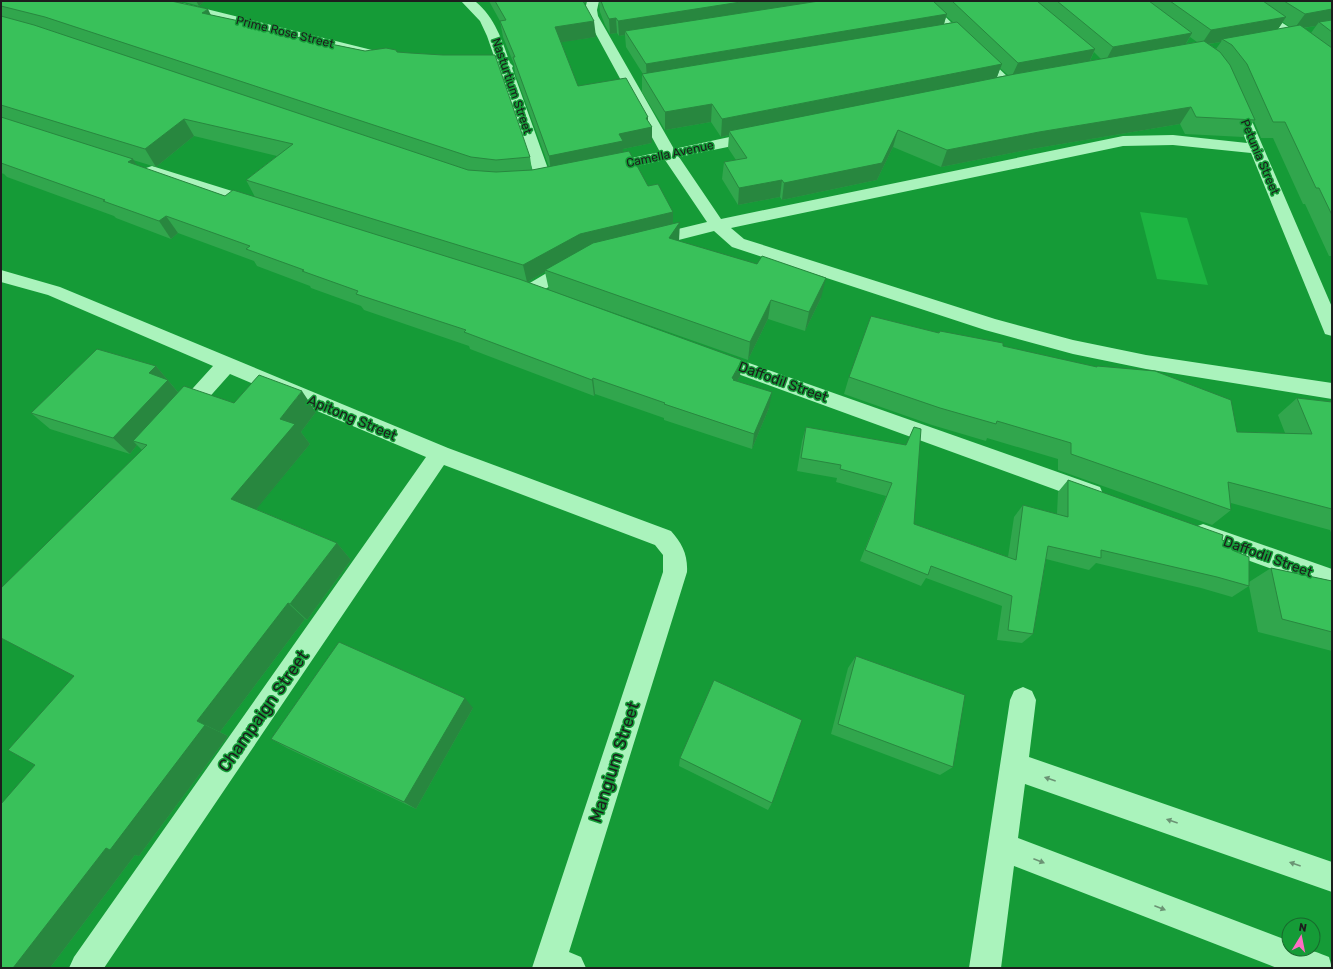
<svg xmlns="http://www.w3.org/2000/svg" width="1333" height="969" font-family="Rubik,sans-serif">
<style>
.green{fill:#1db542}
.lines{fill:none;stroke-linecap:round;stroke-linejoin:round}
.street{fill:#aaf3bc;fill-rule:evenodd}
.wall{fill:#31a64d;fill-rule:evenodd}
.shaded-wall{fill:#28873f}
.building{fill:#39c15a;stroke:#28873f}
.oneway{fill:#6b9374}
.labels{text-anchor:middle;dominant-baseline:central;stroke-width:3;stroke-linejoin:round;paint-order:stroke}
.far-street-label{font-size:12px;fill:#1d1d1d;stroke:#159b37}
.street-label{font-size:14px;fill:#1d1d1d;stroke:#159b37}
.near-street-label{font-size:17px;fill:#1d1d1d;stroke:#159b37}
</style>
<rect width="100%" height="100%" fill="#159b37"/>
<polygon class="green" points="1140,212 1187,218 1208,285 1157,279"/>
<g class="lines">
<g class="street">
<polygon points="153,1 174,1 372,50 374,53 372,56 367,57 155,4"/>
<path d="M461,1L476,2C495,18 502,40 510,63L513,66L512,68L552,180L550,183L544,185L538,183L536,180L499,70L468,71L463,70L461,67L463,64L496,62L487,36L480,21Z"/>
<polygon points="587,1 599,1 597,10 598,16 674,149 757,131 762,133 765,136 762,139 757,141 679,157 721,219 1123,136 1173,135 1247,143 1230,101 1232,98 1237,97 1242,98 1332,307 1332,336 1325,334 1323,329 1251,153 1173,145 1123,146 731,228 744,239 995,319 1073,340 1146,355 1332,383 1332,399 1146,369 1073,354 985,330 732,247 714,231 651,247 645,245 642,241 645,237 707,222 665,160 605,173 599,171 597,168 599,165 660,152 586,16 585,10"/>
<polygon points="916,1 929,1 1013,82 1015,85 1013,88 1008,89 1003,88"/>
<polygon points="1233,1 1248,1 1317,45 1332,57 1332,68 1327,67 1307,51"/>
<polygon points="152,166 261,200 263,204 261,208 255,209 146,174 144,171 146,168"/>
<polygon points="573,259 579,261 582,265 579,269 535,295 529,297 523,295 520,291 523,287 567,261"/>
<path d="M1,270L60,287L448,448L671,531C682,543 688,555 687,572L569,952L581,957L586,968H532L663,572V555L655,545L444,465L104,968H69L74,957L426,457L230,374L188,421L181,423L174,421L171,415L174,409L213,366L48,295L1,282Z"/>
<polygon points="712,350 1100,487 1103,494 1100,501 1092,503 705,362 702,357 705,352"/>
<polygon points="1203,524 1332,569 1332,591 1195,541 1192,534 1195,527"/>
<path d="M1023,687L1032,691L1036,700L1029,757L1332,862V892L1025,784L1018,838L1289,941V949C1308,949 1312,950 1329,957L1332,968H1277L1014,866L1001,968H969L1010,700L1014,691Z"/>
</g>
</g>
<g class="wall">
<path d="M1,1H205L199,6L181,1L182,3L211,15L267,27L268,31L365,51L397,52L530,157L532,170L549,167L515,73L514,64L503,37L500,21L489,1H586L585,5L596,37L561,42L578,86L648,121L652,127V143L623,149V152L648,186L673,212V223L679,241L821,298L805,331L768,319L748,360L549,290L545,272L527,282L740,376L737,381L769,408L752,449L664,420V418L595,394L594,396L470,349L469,346L364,310L361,306L311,288L310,286L257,266L254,261L178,233L171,239L116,218L114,216L7,177L4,174L1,173ZM194,136L277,156L246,180L255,197L225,196L137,166L133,160L156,167Z"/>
<path d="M599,1H1332V256H1329L1305,204H1303L1273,138H1261L1254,121L1243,137L1185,134L1180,124L1032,149L941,167L893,147L877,180L782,200L780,197L738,205L722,179L724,162L736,160L728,148L729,135L721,137L711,122L665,130L642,92V74H643L626,47L625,35L619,36L617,33L610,34L605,25L600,12ZM946,16L953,22L944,24ZM1283,22L1290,27L1278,29ZM1316,26L1311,33L1304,28ZM1190,37L1197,42L1186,44ZM1221,42L1216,49L1209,44ZM1094,52L1101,59L1090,61ZM1000,68L1008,75L997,77Z"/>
<polygon points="939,332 1003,346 1096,367 1097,366 1237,432 1285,433 1278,415 1297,398 1332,402 1332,535 1330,530 1231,503 1231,510 1212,525 1058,470 1058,459 987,438 986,441 932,425 844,394 849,377"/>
<polygon points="156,366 178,392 234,403 316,412 301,432 310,444 256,509 337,543 351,560 307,620 305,619 220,732 228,736 139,856 135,855 50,968 1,968 35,765 74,676 142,450 137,445 130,454 50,429 31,413"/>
<polygon points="806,427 906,445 914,427 914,524 1008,557 1014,517 1023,505 1057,514 1058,492 1068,480 1222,540 1232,550 1249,582 1271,568 1332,581 1332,651 1258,632 1249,586 1232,597 1201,588 1096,563 1089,570 1046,559 1033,634 1022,643 997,640 1002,606 926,578 921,586 860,561 886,496 836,482 837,478 797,471 802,441"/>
<polygon points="856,656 953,767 940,775 831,734 848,668"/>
<polygon points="473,708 416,809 287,748 271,739"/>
<polygon points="680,758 772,803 768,810 679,766"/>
</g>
<g class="shaded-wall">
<polygon points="172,1 181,1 187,14"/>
<polygon points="196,1 205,1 199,6"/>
<polygon points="747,1 844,1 625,31 625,35 619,36 618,21"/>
<polygon points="208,9 216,26 202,13"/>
<polygon points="1332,9 1332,23 1319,22 1316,26 1294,29 1305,14"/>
<polygon points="947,14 942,30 647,80 646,64"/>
<polygon points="1286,17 1276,32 1222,39 1221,42 1201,45 1211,30"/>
<polygon points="616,18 617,33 610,34 609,19"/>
<polygon points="594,21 596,37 557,43 555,27"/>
<polygon points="267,27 274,44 262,30"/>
<polygon points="1192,33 1183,49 1105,62 1113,47"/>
<polygon points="1095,49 1088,65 1011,78 1018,63"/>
<polygon points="1002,64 995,82 729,131 729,135 721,137 722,119"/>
<polygon points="712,104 711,122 665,130 665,112"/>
<polygon points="1191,107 1180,124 1032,149 941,167 947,150 1039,132"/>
<polygon points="648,117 648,128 652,127 652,143 623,149 623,157 551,172 549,156 619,134 646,118"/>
<polygon points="184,119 194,136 156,167 145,149"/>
<polygon points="898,130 893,147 877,180 782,200 784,183"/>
<polygon points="133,159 144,176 128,162"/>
<polygon points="782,180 780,197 738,205 739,188"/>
<polygon points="673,212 673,229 545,270 545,272 527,282 523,265 580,234"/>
<polygon points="166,216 178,233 171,239 159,221"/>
<polygon points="680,222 679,241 669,238"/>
<polygon points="826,278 821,298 805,331 809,312"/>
<polygon points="771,300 768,319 748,360 750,342"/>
<polygon points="742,360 740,376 732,390 732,378"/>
<polygon points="156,366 182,397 133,441 137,445 130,454 113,438 149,373"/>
<polygon points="593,378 595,394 594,396 592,380"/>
<polygon points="302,391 316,412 301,432 310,444 249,518 231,499 280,419"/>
<polygon points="772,392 769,408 752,449 754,434"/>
<polygon points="337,543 351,560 307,620 290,604"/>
<polygon points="288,603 305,619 220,732 197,721"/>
<polygon points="465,698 473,708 416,809 404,802"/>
<polygon points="205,725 228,736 139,856 135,855 50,968 13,968 106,848"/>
</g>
<g class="building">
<polygon points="1,1 172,1 171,1 208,9 202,13 267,27 262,30 365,51 386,48 396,50 397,52 410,53 443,55 495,55 530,157 496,160 471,157 45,17 1,6"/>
<polygon points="495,1 583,1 594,21 555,27 578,86 626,78 648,117 646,118 652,127 619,134 623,141 549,156 513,57 515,57 500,21 506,20"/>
<polygon points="601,1 747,1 618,21 616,18 609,19 604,9"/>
<polygon points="819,1 933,1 947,14 646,64 625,31"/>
<polygon points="952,1 1037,1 1095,49 1018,63"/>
<polygon points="1057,1 1149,1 1192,33 1113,47"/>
<polygon points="1170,1 1263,1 1286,17 1211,30"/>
<polygon points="1284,1 1332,1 1332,9 1305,14"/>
<polygon points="1,16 34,25 468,170 496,172 532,170 629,151 648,186 658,184 673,212 580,234 523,265 246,180 293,144 184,119 145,149 1,105"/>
<polygon points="1332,20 1332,32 1319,22"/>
<polygon points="957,22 1002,64 722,119 712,104 665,112 642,74"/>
<polygon points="1300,25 1332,48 1332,215 1319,188 1316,188 1285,122 1273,122 1247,64 1232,45 1222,39"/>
<polygon points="1204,41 1220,52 1230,65 1255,120 1196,117 1191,107 1039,132 947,150 898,130 882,163 784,183 782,180 739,188 724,162 747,158 729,131 1015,74"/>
<polygon points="1,117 133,159 128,162 225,196 233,190 519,279 742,360 732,378 734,379 733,380 772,392 754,434 664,404 665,403 593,378 592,380 464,332 466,330 356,294 358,291 302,271 304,270 246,249 250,246 166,216 159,221 103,201 105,200 1,163"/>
<polygon points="680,222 669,238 757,264 762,256 826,278 809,312 771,300 750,342 545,270 593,243"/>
<polygon points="871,316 939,333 940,331 1003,343 1003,346 1097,367 1097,366 1155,371 1231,400 1237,432 1312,434 1297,398 1332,402 1332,509 1228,482 1231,510 1071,454 1071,443 997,421 996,424 940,408 849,377"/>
<polygon points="97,349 156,366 149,373 168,380 113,438 31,413"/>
<polygon points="259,375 302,391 280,419 295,424 231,499 337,543 290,604 288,603 197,721 205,725 110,850 106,848 13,968 1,968 1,804 35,765 8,750 74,676 1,638 1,588 147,445 133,441 184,386 234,403"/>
<polygon points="806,427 906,445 914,427 921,429 914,524 1016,560 1023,505 1068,517 1068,480 1223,535 1222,540 1231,543 1232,550 1249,557 1249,586 1217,577 1101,550 1101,558 1048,546 1033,634 1008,630 1012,596 931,566 928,575 865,550 892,483 840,469 841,465 801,458"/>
<polygon points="1271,568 1332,581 1332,632 1282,619"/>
<polygon points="339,642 465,698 404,802 271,739"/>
<polygon points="856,656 965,695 953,767 838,724"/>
<polygon points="714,680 802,720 772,803 680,758"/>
</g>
<defs><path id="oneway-solid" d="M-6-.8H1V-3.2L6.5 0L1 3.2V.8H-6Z"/></defs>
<g class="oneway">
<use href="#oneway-solid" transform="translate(1050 779) rotate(-161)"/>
<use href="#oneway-solid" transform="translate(1172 821) rotate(-161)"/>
<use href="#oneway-solid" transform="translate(1039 861) rotate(21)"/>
<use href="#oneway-solid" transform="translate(1295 864) rotate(-161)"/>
<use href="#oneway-solid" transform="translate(1160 908) rotate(21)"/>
</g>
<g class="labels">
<g class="far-street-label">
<text transform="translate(285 32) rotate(14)">Prime Rose Street</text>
<text transform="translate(512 86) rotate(71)">Nasturtium Street</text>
<text transform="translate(670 154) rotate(-12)">Camella Avenue</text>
<text transform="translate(1260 157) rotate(67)">Petunia Street</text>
</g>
<g class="street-label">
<text transform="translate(783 382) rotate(20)">Daffodil Street</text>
<text transform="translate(352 418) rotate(23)">Apitong Street</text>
<text transform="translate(1268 557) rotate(20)">Daffodil Street</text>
</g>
<g class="near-street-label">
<text transform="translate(263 711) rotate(-55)">Champaign Street</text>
<text transform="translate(614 762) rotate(-72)">Mangium Street</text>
</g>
</g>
<rect width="1333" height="969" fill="none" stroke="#1d1d1d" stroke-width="4"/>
<g transform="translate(1301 937) rotate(10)"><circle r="19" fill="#159b37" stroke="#18692d"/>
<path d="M0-3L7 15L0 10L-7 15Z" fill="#ff6cc4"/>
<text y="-6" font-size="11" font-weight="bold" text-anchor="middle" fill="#1d1d1d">N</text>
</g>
</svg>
